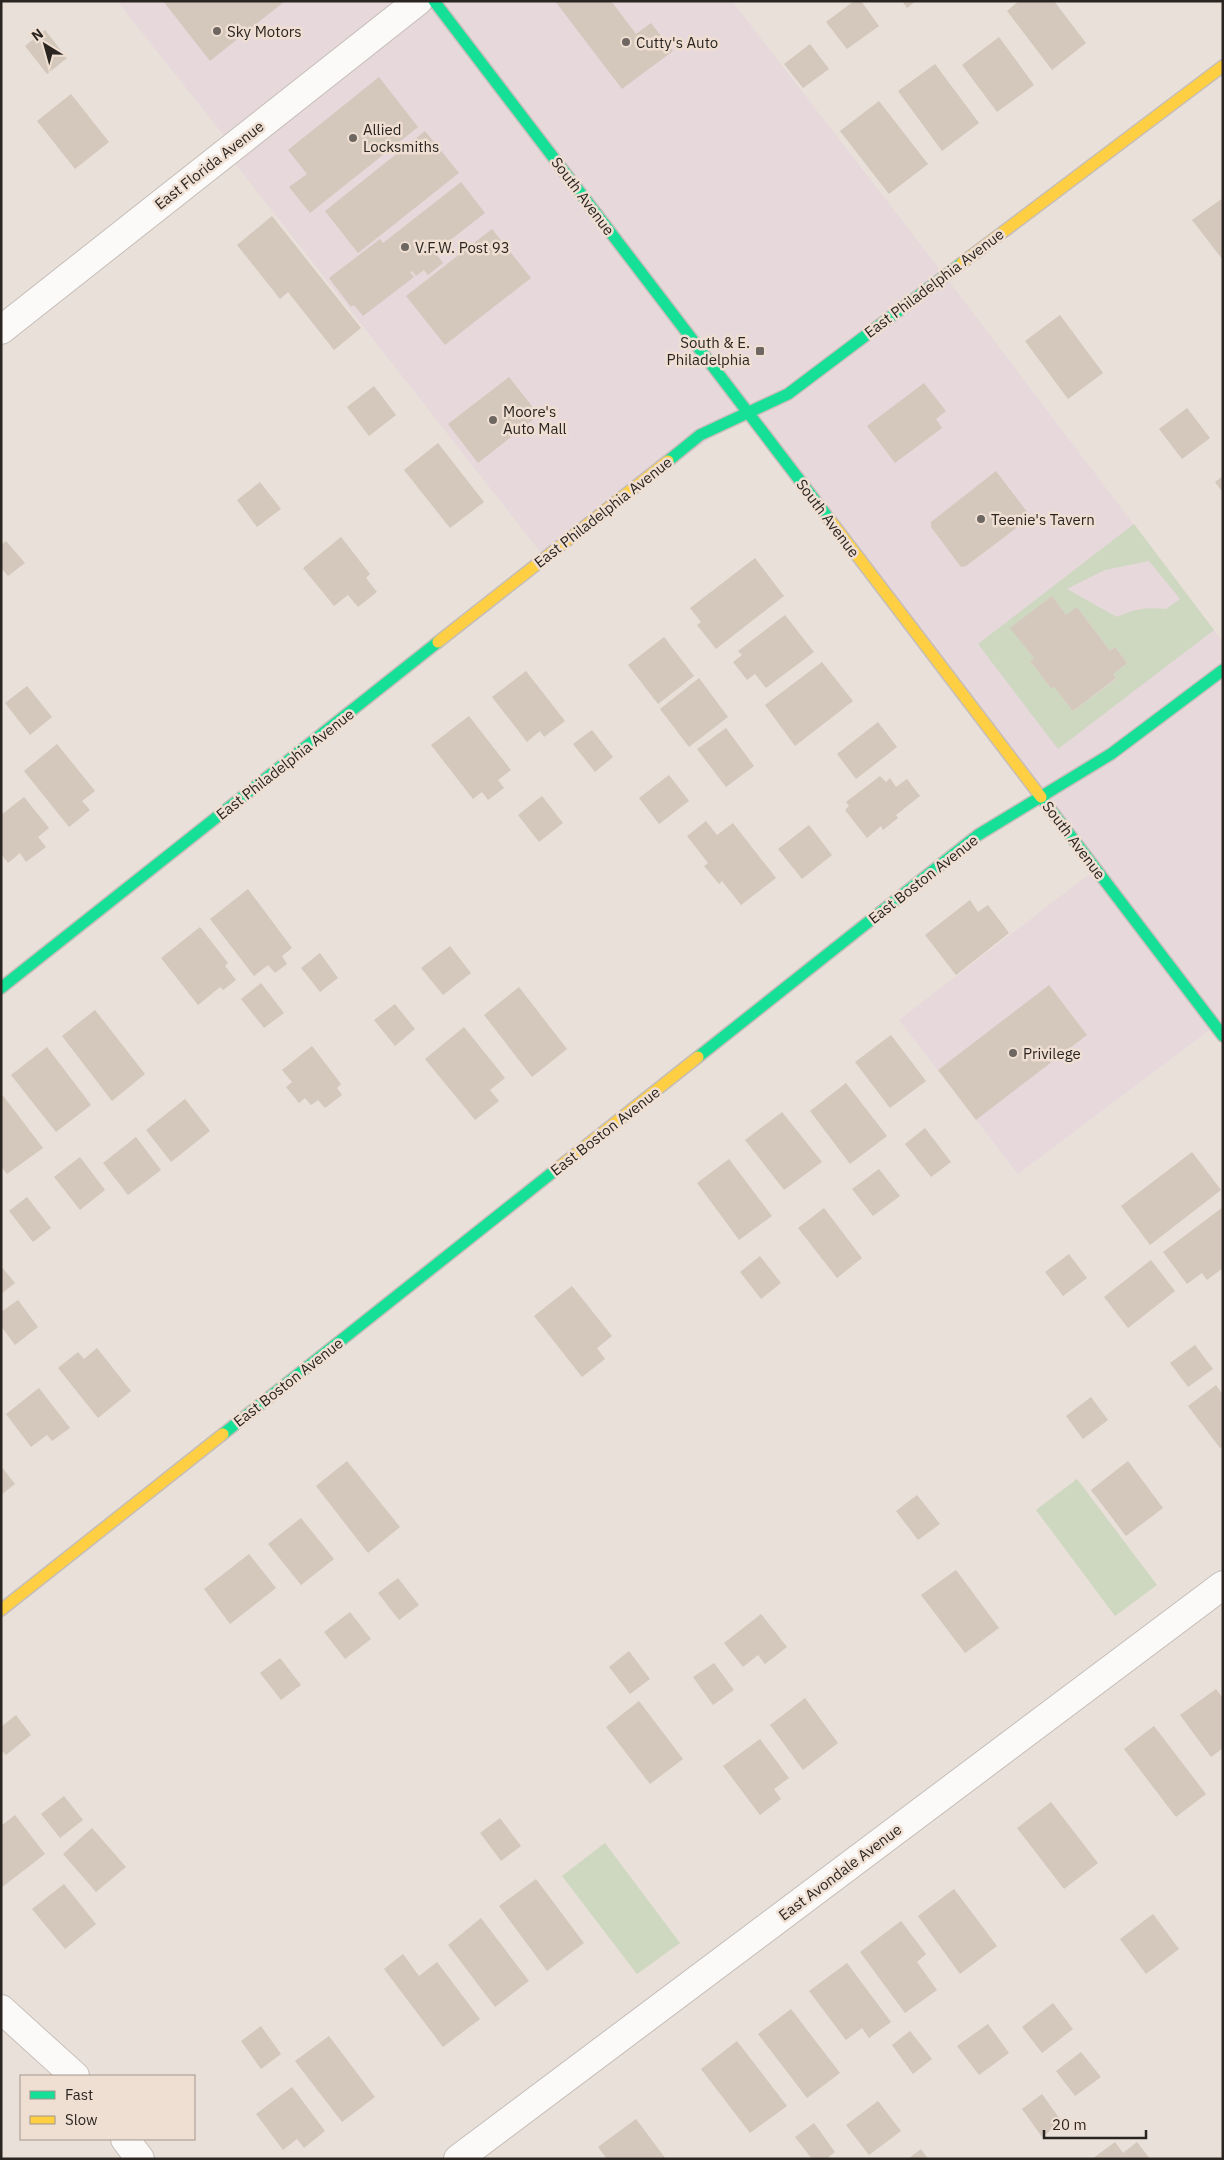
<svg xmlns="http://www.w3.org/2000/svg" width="1224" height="2160" font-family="'IBM Plex Sans',sans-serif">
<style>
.commercial{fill:#e7d8dc}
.green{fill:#ced7c0;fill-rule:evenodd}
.building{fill:#d4c7bb}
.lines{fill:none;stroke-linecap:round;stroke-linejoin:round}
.street-casing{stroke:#c5bdb8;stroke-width:30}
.fast-casing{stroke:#c5bdb8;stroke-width:14}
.slow-casing{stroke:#c5bdb8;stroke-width:14}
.street{stroke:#fcfaf9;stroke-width:28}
.fast{stroke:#16e098;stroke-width:11}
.slow{stroke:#ffcf43;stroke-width:11}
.poi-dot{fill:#6e6661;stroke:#efdfd3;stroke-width:2}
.labels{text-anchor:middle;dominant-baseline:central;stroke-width:5;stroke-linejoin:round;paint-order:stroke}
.poi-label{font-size:15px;fill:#2b2521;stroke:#efdfd3;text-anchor:start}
.street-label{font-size:15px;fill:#2b2521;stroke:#efdfd3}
</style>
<rect width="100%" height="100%" fill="#e9e0d9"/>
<polygon class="commercial" points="117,1 732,1 945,276 1223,642 1223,1036 1215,1026 1018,1174 899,1020 1096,869 747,412 545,558 226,152 233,147"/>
<g class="green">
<path d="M1134,524L1214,630L1058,749L978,644ZM1149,561L1180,599L1166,609C1147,607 1134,609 1117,617L1067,589L1105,570ZM1052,596L1066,615L1077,607L1110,651L1115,647L1127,663L1113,674L1116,679L1073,711L1054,687L1051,688L1030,661L1034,658L1011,628Z"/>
<polygon points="1077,1479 1157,1585 1115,1616 1036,1510"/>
<polygon points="605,1843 680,1943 637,1974 562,1876"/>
</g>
<g class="building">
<polygon points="163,1 285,1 210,61"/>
<polygon points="555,1 611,1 636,34 651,23 673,51 622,89"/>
<polygon points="854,1 861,1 879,26 847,49 826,22"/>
<polygon points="902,1 916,1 907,8"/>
<polygon points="1019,1 1054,1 1086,43 1052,70 1007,11"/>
<polygon points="45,30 67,58 47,74 25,46"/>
<polygon points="999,37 1034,85 997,112 962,65"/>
<polygon points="810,44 829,69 803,88 784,64"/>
<polygon points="935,64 979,123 942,151 898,91"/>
<polygon points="379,77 418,127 310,213 289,187 307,174 288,150"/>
<polygon points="71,94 109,142 75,169 37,121"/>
<polygon points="879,101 928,164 889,194 840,131"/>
<polygon points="425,131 459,173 358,253 325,211"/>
<polygon points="461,182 485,213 435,252 443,263 428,275 424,270 416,276 412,271 410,272 414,277 363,316 354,305 351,307 329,278 380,239 383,243"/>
<polygon points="1223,198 1223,260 1192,220"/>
<polygon points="272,216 361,328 334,350 288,292 280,299 237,245"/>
<polygon points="492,229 531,278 445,345 406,296"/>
<polygon points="1060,315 1103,373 1068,399 1025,341"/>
<polygon points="509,377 539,415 478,463 448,424"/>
<polygon points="924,383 946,411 936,419 942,428 895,463 867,426"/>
<polygon points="374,386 396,415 369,436 347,407"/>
<polygon points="1187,408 1210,438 1182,459 1159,429"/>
<polygon points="438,443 484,502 450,528 404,470"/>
<polygon points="996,471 1031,517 966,566 961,567 931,527 931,522"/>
<polygon points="1223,476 1223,493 1215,482"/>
<polygon points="260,482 281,509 257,527 237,500"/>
<polygon points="341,537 370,574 366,578 377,592 358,607 348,595 334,606 303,568"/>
<polygon points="6,541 25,563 8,576 1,568 1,545"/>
<polygon points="755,558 784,596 716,649 697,625 701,622 690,608"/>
<polygon points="1052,596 1066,615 1077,607 1110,651 1115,647 1127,663 1113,674 1116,678 1073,711 1054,687 1051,688 1030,661 1034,658 1010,628"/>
<polygon points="785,615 814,652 766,688 755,674 747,680 733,662 742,655 738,651"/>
<polygon points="664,637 694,676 658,704 628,665"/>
<polygon points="822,662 853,701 795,746 765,705"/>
<polygon points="526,671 565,721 544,737 540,731 527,742 492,697"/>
<polygon points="699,678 728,717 689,747 660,709"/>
<polygon points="27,686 52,717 30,735 5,703"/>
<polygon points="469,716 511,770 498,780 504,788 488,800 482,792 473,799 431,745"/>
<polygon points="878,722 897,747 856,779 837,754"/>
<polygon points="726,728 754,766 726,787 697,749"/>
<polygon points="592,730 613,757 595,772 573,744"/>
<polygon points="57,744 95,791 82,801 90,810 69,827 24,771"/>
<polygon points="669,775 689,801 659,824 639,798"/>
<polygon points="880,776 886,782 890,778 896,787 907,779 920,796 896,815 898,818 883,830 881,826 867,838 845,810 849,806 846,802"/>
<polygon points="542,796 563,823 539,842 518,815"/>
<polygon points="24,797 49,828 38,837 46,847 26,862 20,853 8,863 1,854 1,815"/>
<polygon points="706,821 717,835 733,823 776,878 741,905 722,881 719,884 704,866 708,863 687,836"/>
<polygon points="809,825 832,855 802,879 778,849"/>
<polygon points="248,889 292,948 282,956 287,964 275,973 268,965 254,976 210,919"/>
<polygon points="970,900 978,912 988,905 1009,933 956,975 925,935"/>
<polygon points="200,927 228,963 225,966 236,980 223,990 220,987 198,1005 161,958"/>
<polygon points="450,946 471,973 443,995 421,968"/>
<polygon points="320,953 338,978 320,992 301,968"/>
<polygon points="261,983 284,1013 264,1028 241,999"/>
<polygon points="1049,985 1087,1035 976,1120 938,1070"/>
<polygon points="519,987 567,1049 532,1077 484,1015"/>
<polygon points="395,1004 415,1029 395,1046 374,1020"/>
<polygon points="95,1010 145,1074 112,1101 62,1036"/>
<polygon points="464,1027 505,1078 490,1090 499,1101 475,1120 425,1059"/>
<polygon points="891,1035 926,1081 890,1108 855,1062"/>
<polygon points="312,1046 341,1084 337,1088 342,1095 325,1108 318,1100 311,1105 305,1098 299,1103 286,1087 292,1082 282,1070"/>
<polygon points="47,1047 91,1105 56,1132 11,1075"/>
<polygon points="846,1083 887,1136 850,1164 810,1111"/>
<polygon points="1,1093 43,1148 7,1174 1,1166"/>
<polygon points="185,1099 210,1131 171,1162 146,1130"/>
<polygon points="782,1112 822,1162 784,1190 745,1140"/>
<polygon points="925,1128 951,1162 931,1177 905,1144"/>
<polygon points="136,1137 161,1170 128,1195 103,1163"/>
<polygon points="1192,1152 1221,1190 1150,1245 1121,1206"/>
<polygon points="80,1157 105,1190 80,1210 54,1177"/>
<polygon points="729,1159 772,1216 739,1240 697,1183"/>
<polygon points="879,1169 900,1196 873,1216 852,1189"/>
<polygon points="27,1197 51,1228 33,1242 9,1211"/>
<polygon points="1223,1207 1223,1268 1207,1280 1202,1273 1187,1284 1163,1252"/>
<polygon points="824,1208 862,1258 837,1278 798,1228"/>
<polygon points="1069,1254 1087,1278 1063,1296 1045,1272"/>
<polygon points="760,1256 781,1283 761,1299 740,1272"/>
<polygon points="1151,1260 1175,1291 1128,1328 1104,1297"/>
<polygon points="1,1266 15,1283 1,1294"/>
<polygon points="572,1286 612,1336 597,1348 605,1359 582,1377 534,1316"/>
<polygon points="18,1300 38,1327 15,1345 1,1326 1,1312"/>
<polygon points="1195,1345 1213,1369 1188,1387 1170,1363"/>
<polygon points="97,1348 131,1391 98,1418 58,1368 78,1352 84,1359"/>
<polygon points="1216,1385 1223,1395 1223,1447 1220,1448 1188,1406"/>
<polygon points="39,1388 70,1428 52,1441 47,1435 31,1447 6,1414"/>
<polygon points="1091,1397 1108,1420 1083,1439 1066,1416"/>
<polygon points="347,1461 400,1527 368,1553 316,1486"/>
<polygon points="1128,1461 1163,1508 1126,1536 1091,1490"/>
<polygon points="1,1466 15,1484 1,1495"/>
<polygon points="917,1495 940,1524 918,1540 896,1511"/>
<polygon points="301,1518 334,1559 301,1585 268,1544"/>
<polygon points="249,1554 276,1588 230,1624 204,1589"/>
<polygon points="956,1570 999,1628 965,1653 921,1595"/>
<polygon points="398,1578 419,1605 399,1620 378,1593"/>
<polygon points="350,1612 371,1639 345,1659 324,1632"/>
<polygon points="761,1614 787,1647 765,1664 758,1655 743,1667 724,1643"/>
<polygon points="629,1651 650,1679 630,1694 609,1667"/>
<polygon points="280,1658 301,1685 281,1700 260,1673"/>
<polygon points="714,1663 734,1690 713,1705 693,1677"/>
<polygon points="1216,1689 1223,1698 1223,1748 1211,1757 1180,1715"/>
<polygon points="805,1698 838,1743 803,1770 770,1725"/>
<polygon points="639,1701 683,1759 650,1784 606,1727"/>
<polygon points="16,1715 31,1735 6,1755 1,1750 1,1727"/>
<polygon points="1154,1726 1206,1794 1176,1817 1124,1749"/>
<polygon points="760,1739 789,1778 774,1789 781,1799 760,1815 723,1766"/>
<polygon points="64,1796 83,1820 60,1838 41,1814"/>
<polygon points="1051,1802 1098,1863 1064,1889 1017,1828"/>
<polygon points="15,1815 45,1854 1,1888 1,1826"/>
<polygon points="500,1818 521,1846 501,1861 480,1833"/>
<polygon points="92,1828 126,1867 96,1892 63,1854"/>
<polygon points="536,1879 584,1943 547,1971 499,1906"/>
<polygon points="64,1884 96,1924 65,1949 32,1909"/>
<polygon points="954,1889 997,1946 960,1974 918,1916"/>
<polygon points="1153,1914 1179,1949 1146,1974 1120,1939"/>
<polygon points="481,1918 529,1981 495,2007 448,1945"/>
<polygon points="901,1921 926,1954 917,1962 937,1990 905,2013 860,1952"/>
<polygon points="403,1954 419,1976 437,1962 480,2019 443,2047 384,1969"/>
<polygon points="847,1963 891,2022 869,2038 862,2028 846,2040 809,1991"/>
<polygon points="1053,2003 1073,2029 1042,2053 1022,2027"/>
<polygon points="791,2009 840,2073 807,2098 758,2034"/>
<polygon points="988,2024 1009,2053 979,2075 957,2046"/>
<polygon points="261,2026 281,2054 261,2069 241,2041"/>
<polygon points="910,2031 932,2059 913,2074 892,2045"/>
<polygon points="329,2036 375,2097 342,2122 295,2061"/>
<polygon points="737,2041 787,2106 750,2133 701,2069"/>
<polygon points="1081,2052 1101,2077 1075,2096 1056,2071"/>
<polygon points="292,2087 325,2131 304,2148 297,2139 283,2150 256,2114"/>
<polygon points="1042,2094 1062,2122 1042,2137 1022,2109"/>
<polygon points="878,2101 901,2131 869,2155 846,2125"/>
<polygon points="636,2119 666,2159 607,2159 598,2147"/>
<polygon points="814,2123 835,2152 826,2159 812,2159 795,2137"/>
<polygon points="1115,2142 1123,2153 1137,2142 1150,2159 1092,2159"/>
<polygon points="921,2149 928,2159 908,2159"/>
</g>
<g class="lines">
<g class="street-casing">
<g id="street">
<polyline points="1,330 418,1"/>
<polyline points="1,2009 75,2076"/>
<polyline points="125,2139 140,2159"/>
<polyline points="458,2159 1223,1585"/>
</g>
</g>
<g class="fast-casing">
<g id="fast">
<polyline points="434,1 830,520"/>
<polyline points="668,461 700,435 788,394 962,263"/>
<polyline points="1041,797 1223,1036"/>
<polyline points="1,988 438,642"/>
<polyline points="698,1057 978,835 1111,754 1223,670"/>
<polyline points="223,1434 558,1168"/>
</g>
</g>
<g class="slow-casing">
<g id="slow">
<polyline points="962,263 1223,66"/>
<polyline points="830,520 1041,797"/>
<polyline points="438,642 668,461"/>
<polyline points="558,1168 698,1057"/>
<polyline points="1,1610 223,1434"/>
</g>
</g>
<use href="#street" class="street"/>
<use href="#fast" class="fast"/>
<use href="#slow" class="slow"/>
</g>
<g class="poi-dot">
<circle cx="217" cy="31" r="5"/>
<circle cx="626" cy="42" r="5"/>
<circle cx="353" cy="138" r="5"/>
<circle cx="405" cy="247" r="5"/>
<rect x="755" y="346" width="10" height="10" rx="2.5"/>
<circle cx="493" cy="420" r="5"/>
<circle cx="981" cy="519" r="5"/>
<circle cx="1013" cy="1053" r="5"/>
</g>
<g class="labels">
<g class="poi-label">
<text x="227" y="31">Sky Motors</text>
<text x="636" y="42">Cutty's Auto</text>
<text x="363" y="129">Allied<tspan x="363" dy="17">Locksmiths</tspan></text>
<text x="415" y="247">V.F.W. Post 93</text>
<text x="750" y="342" text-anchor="end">South &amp; E.<tspan x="750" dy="17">Philadelphia</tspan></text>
<text x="503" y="411">Moore's<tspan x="503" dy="17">Auto Mall</tspan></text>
<text x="991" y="519">Teenie's Tavern</text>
<text x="1023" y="1053">Privilege</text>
</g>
<g class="street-label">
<text transform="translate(209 165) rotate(-38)">East Florida Avenue</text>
<text transform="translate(583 196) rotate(53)">South Avenue</text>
<text transform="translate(934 283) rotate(-37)">East Philadelphia Avenue</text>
<text transform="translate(603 512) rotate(-38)">East Philadelphia Avenue</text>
<text transform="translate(828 518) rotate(53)">South Avenue</text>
<text transform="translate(285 764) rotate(-38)">East Philadelphia Avenue</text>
<text transform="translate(1074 840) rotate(53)">South Avenue</text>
<text transform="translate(923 879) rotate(-38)">East Boston Avenue</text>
<text transform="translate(605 1131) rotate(-38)">East Boston Avenue</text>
<text transform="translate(288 1382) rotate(-38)">East Boston Avenue</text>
<text transform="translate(840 1872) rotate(-37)">East Avondale Avenue</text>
</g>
</g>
<rect width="1224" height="2160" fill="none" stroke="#2b2521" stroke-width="5"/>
<rect x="20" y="2075" width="175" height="65" fill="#efdfd3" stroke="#a1958c"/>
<rect x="30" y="2091" width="25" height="8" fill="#16e098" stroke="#a1958c"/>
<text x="65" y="2100" font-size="15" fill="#2b2521">Fast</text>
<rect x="30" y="2116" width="25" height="8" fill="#ffcf43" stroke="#a1958c"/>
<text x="65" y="2125" font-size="15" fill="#2b2521">Slow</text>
<g transform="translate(45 45) rotate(323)" stroke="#efdfd3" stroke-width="4" paint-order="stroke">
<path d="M0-4L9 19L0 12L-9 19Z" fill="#2b2521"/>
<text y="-8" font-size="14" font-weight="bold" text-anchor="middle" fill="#2b2521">N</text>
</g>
<path d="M1044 2130v8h102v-8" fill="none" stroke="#2b2521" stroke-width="2.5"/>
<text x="1052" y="2130" font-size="15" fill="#2b2521" stroke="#efdfd3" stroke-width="4" paint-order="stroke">20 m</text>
</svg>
